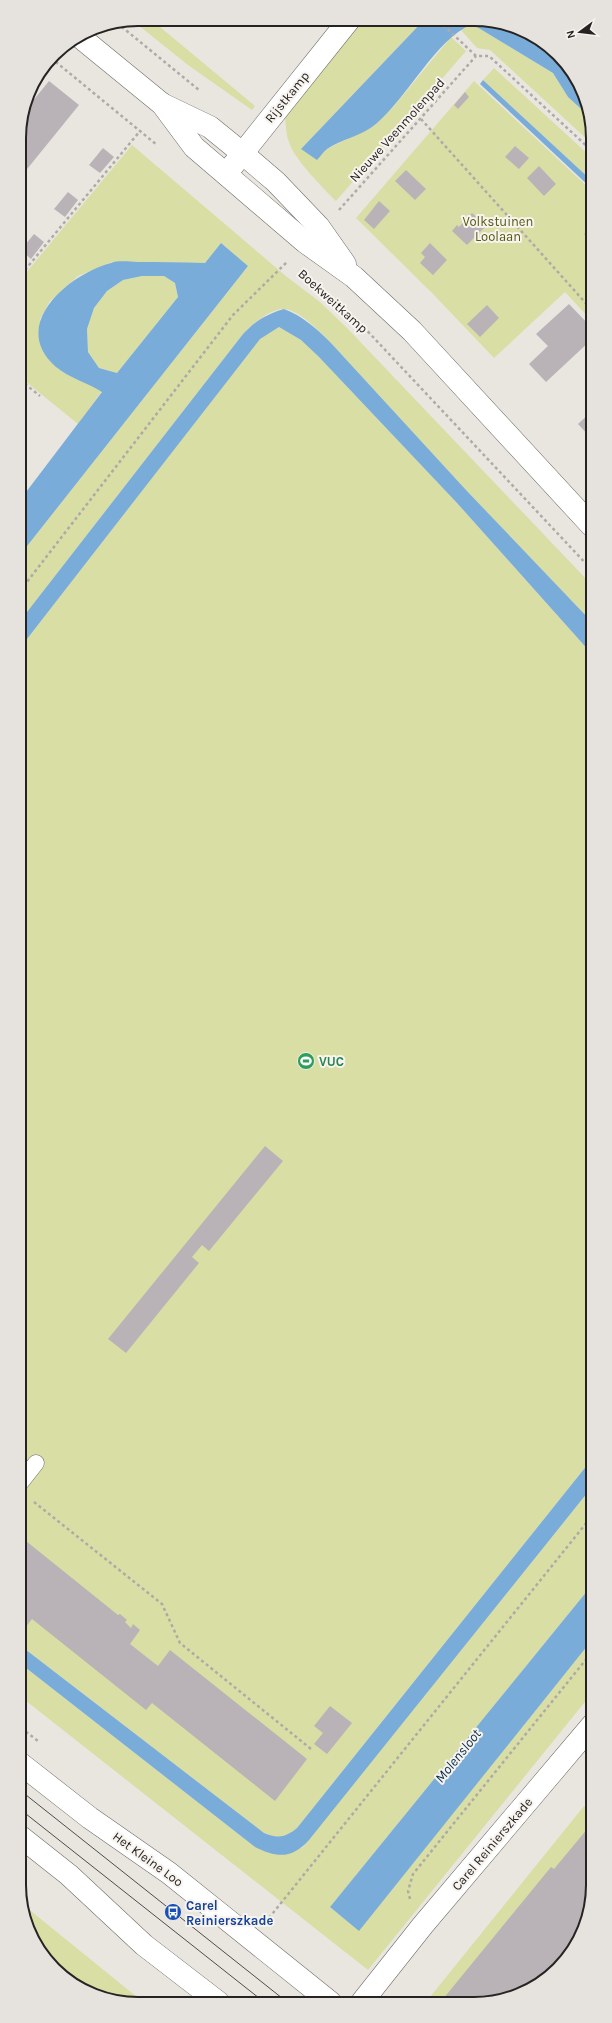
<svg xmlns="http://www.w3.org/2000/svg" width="612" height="2023" font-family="Karla,sans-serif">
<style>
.green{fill:#d9dea5}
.water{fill:#7aacd9;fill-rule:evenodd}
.building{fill:#b9b3b7}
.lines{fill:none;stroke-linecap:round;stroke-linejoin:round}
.service-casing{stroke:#706d68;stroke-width:17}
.minor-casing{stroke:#706d68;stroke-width:23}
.tertiary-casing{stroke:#706d68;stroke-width:23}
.path{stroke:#aeaba6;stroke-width:2.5;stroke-dasharray:3 3;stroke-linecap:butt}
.service{stroke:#fff;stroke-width:16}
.minor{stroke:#fff;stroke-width:22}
.tertiary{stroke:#fff;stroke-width:22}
.tram{stroke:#4e4d4a;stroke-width:1}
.labels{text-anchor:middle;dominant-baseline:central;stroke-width:4;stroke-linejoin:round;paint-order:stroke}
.street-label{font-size:13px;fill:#252422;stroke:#f7f3ee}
.park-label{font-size:13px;fill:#575a11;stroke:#f7f3ee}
.leisure-label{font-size:13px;font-weight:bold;fill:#27864d;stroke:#f7f3ee;text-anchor:start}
.transit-label{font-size:13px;font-weight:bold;fill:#164399;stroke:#f7f3ee;text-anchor:start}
.water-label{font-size:14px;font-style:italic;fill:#062e4c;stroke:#f7f3ee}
.rim{fill:none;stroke:#252422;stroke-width:2}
</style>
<rect width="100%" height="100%" fill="#e9e6e0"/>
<g class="green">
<polygon points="138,19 165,19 160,27 255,106 252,110 188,65 132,20"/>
<path d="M363,20L423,21L301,149H327L375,125L395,105L451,37L466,51L336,201C323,188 294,159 289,142C286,135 286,125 285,117Z"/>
<polygon points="472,24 553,73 568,97 591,118 591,143 490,50 477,48 460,29"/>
<polygon points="494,68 591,157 591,180 483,80"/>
<polygon points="474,81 591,190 591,320 565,292 494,358 434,295 356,218"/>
<path d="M132,145L287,277L320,302L348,329L591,584V621L466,490L331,343C321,333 300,310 284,309C271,308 251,325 243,334L20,621V555L248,266L221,243L205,263L112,262L78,276L50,301L40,319L57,368L102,391L78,424L20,377L19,271L25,274Z"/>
<polygon points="142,276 164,276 175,283 178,297 117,373 99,368 88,352 87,329 94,308 107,291 123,280"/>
<path d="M279,327L301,340L319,357L457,503L591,653L592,1459L297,1828C286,1837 278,1839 264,1833L21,1646L20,648L260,338Z"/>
<polygon points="592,1487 592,1585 330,1907 359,1930 592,1640 593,1692 368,1970 21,1697 21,1664 255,1847 302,1848"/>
<polygon points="584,1806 593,1813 593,1824 449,2002 426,2002"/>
<polygon points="21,1903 143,2002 115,2002 79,1988 54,1969 31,1938"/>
</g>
<g class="water">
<path d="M423,21H497L533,35L558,54L581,85L591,118L568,97L553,73L472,24C435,40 408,97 376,124C362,136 342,139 327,149C323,152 320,157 317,160L301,149Z"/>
<polygon points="483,80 591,180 591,188 480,84"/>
<path d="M221,243L248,266L20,555V500L102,392C88,383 69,378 56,367C8,325 69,274 111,263C119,260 130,262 138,262C160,262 183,262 205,263ZM142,276H164L175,283L178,297L117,373L99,368L88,352L87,329L94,308L107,291L123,280Z"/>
<path d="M284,309C303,316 317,329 331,343L466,490L591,621V653L457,503L319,357L301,340L279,327L260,339L20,648V621L243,334C255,321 267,314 284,309Z"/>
<path d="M592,1459V1487L309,1840C292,1859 277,1858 255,1847L21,1664V1646L264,1833C278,1839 286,1837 297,1828Z"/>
<polygon points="592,1585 592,1640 359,1931 330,1907"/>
</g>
<g class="building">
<polygon points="49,81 79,105 19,179 19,130 23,113"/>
<polygon points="465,92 469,97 458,109 454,105"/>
<polygon points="515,146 529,158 519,169 505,157"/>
<polygon points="103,148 114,157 100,173 89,165"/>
<polygon points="539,166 556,184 544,196 527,178"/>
<polygon points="406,170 426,189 415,200 395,181"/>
<polygon points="68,192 78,200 65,217 54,209"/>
<polygon points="379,201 390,211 374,229 364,220"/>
<polygon points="472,213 486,226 467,245 452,231 457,225 459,227"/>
<polygon points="591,227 591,240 584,234"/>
<polygon points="34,234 44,242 31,259 21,250"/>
<polygon points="430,243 447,260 433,275 420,263 425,257 421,253"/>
<polygon points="569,304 591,327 591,340 546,382 529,364 548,346 536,334"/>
<polygon points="487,305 499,318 480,337 467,324"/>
<polygon points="591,412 591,438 578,424"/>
<polygon points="265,1146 283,1161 209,1251 202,1245 192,1257 199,1263 126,1353 108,1339"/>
<polygon points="26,1541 118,1615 120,1614 127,1620 125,1622 131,1628 133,1624 140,1630 130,1644 158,1666 170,1650 307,1759 275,1801 152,1703 146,1710 32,1619 25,1628 21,1625 21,1547"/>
<polygon points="330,1706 352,1723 327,1754 314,1744 323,1733 314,1726"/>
<polygon points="593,1822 593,1893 584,1930 553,1972 533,1988 497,2002 446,2002 443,1999 551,1867 554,1869"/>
</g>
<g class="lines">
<g class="service-casing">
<polyline id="service" points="21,1482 36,1463"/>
</g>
<g class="minor-casing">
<g id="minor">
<polyline points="226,174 349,20"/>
<polyline points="21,1764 90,1818 169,1873 330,2002"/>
<polyline points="21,1837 69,1875 144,1945 218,2002"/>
<polyline points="362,2002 423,1925 593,1724"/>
</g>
</g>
<g class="tertiary-casing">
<g id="tertiary">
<polyline points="80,37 162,104 210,127 242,153 276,182 319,227 345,264"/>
<polyline points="162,104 194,147 305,242 354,277 412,331 591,525"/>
</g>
</g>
<g class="path">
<polyline points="439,21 476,56 489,56 591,150"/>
<polyline points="117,23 199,90"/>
<polyline points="51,58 157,145"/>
<polyline points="421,119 591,309"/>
<polyline points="339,210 476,56"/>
<polyline points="25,270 140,131"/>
<polyline points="319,287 358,321 591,569"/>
<polyline points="20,380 40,396"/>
<polyline points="20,591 233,315 288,261"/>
<polyline points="34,1502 162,1604 180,1643 311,1749"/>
<polyline points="21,1728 38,1741"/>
<polyline points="410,1899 408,1891 413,1874 592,1652"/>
<polyline points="269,1918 592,1516"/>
</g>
<use href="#service" class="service"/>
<use href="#minor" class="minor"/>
<use href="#tertiary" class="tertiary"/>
<g class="tram">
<polyline points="21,1791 287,2002"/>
<polyline points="21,1810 264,2002"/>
</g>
</g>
<defs>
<g id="stadium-disc" transform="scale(0.9)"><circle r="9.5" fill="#2e9e5b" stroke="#f7f3ee"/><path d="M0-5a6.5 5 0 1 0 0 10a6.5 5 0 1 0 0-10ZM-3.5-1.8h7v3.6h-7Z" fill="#fff"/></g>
<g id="bus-disc" transform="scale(0.9)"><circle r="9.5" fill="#1a4fb4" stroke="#f7f3ee"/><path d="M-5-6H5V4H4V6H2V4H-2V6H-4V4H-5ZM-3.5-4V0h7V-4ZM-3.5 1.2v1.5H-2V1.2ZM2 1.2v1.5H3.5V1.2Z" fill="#fff"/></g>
</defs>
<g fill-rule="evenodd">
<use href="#stadium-disc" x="306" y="1061"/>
<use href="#bus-disc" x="173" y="1912"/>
</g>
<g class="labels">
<g class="street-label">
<text transform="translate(287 97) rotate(-51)">Rijstkamp</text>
<text transform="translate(397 130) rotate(-48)">Nieuwe Veenmolenpad</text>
<text transform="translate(333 301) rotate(42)">Boekweitkamp</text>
<text transform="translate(492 1844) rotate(-50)">Carel Reinierszkade</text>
<text transform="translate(148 1859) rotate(36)">Het Kleine Loo</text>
</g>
<g class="park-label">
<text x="498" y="221">Volkstuinen<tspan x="498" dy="15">Loolaan</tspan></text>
</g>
<g class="leisure-label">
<text x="319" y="1061">VUC</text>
</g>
<g class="transit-label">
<text x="186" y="1905">Carel<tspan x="186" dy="15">Reinierszkade</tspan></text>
</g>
<g class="water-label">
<text transform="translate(458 1756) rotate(-51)">Molensloot</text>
</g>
</g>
<path d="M0 0H612V2023H0ZM138 26H474A112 112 0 0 1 586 138V1885A112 112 0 0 1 474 1997H138A112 112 0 0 1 26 1885V138A112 112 0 0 1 138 26Z" fill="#e6e2de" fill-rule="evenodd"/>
<path class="rim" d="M138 26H474A112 112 0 0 1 586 138V1885A112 112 0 0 1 474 1997H138A112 112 0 0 1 26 1885V138A112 112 0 0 1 138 26Z"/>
<g transform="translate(580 32) rotate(255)" stroke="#f7f3ee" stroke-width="3" paint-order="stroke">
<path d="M0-3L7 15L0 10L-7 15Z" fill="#252422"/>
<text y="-6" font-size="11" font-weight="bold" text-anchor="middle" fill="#252422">N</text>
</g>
</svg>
